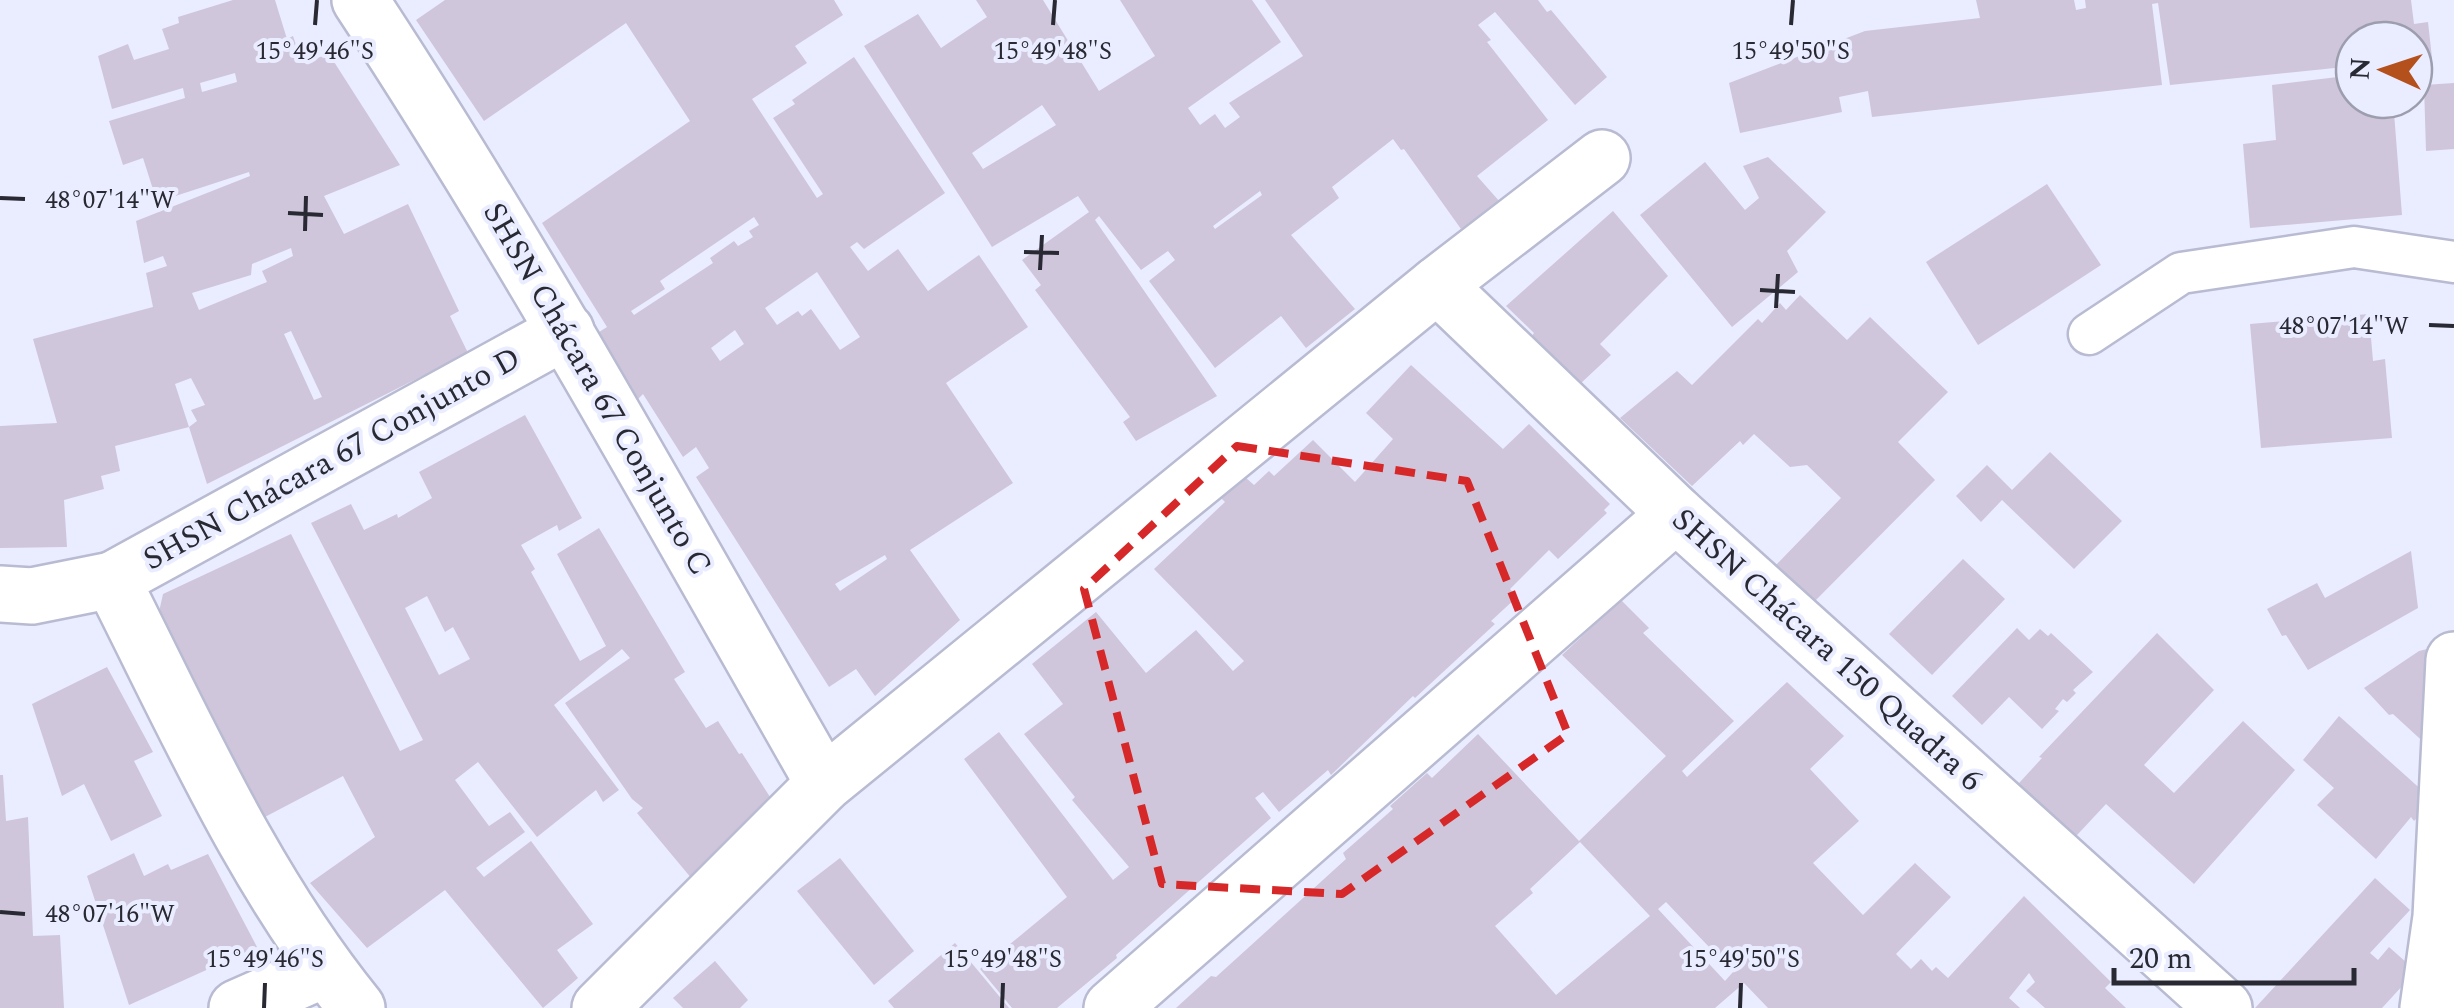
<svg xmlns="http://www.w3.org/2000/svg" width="2454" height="1008" font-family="Spectral,serif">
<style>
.building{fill:#cfc6dc;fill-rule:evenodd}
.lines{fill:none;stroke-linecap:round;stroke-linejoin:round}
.lane-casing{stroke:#b8bbd1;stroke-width:45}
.street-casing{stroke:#b8bbd1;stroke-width:60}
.lane{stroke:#fff;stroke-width:40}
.street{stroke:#fff;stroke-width:55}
.marked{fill:none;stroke:#d62828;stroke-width:8;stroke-dasharray:20 12;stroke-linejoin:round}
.ticks{fill:none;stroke:#282932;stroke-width:4}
.labels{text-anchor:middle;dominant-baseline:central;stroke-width:8;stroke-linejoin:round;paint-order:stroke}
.street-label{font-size:32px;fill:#282932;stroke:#eaecff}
.ticks-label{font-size:25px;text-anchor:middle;fill:#282932;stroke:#eaecff;stroke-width:8;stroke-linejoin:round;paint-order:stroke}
</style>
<rect width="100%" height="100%" fill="#eaecff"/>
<g class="building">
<path d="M233,0H275L287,39L293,36L302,63L329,54L400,165L324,196L344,234L408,204L459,311L450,316L468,353L207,484L189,427L197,421L191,410L205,405L191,378L175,384L189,427L115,446L120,471L101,476L104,489L64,500L67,547L0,548V426L57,423L33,339L153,307L146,273L167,266L163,256L144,263L136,221L250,176L249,172L157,202L143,158L123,165L109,121L185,98L183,88L112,109L98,56L128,44L134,60L169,49L162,29L179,23L178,17ZM235,73L237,82L202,92L200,83ZM291,248L293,256L262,271L267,282L199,310L192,293L251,275L252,264ZM291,331L322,397L314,400L284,334Z"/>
<path d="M445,0H834L843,15L795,46L807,63L752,99L817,198L823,194L773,118L795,104L792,100L854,57L945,193L864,249L857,242L850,247L868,271L898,249L928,291L979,255L1028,327L946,383L1013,483L910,550L960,620L875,696L856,669L829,687L696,477L709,468L696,447L683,457L643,394L638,399L596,334L607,327L542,223L690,121L626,23L484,121L416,20ZM754,217L759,225L749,231L753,237L738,246L734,241L710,258L713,263L634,315L631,311L665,289L660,281ZM817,272L860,337L840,350L811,309L802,316L798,311L777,325L765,308ZM735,330L744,344L720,361L711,348ZM885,555L887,559L840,591L835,584Z"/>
<path d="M976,0H1043L1099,91L1155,56L1120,0H1252L1281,42L1188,108L1200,125L1215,114L1225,128L1240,117L1229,103L1303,56L1265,0H1538L1547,12L1551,10L1607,77L1575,105L1495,12L1478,25L1491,40L1487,42L1548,120L1477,176L1500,202L1461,229L1404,149L1401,150L1393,139L1332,187L1339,198L1291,235L1355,309L1306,348L1281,316L1215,368L1149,281L1175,260L1168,251L1141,270L1099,216L1095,220L1217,396L1136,441L1123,422L1130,417L1035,290L1041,285L1022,260L1089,212L1078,196L992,247L864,46L918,14L941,48L987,17ZM1042,105L1056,125L983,169L972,153ZM1260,191L1262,195L1215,229L1213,226Z"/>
<polygon points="1976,0 2074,0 2076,10 2086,8 2085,0 2411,0 2414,24 2428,22 2432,58 2414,60 2414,40 2354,40 2354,66 2170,85 2158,3 2152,4 2162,85 1872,117 1868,91 1839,97 1842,112 1740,133 1729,83 1865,31 1980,18"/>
<polygon points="2354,75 2354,100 2393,100 2402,215 2250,228 2243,144 2276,140 2272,85"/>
<polygon points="2454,83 2454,149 2426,151 2424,85"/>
<polygon points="1768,157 1826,212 1787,251 1798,272 1732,327 1640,215 1705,162 1745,210 1759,198 1743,166"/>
<polygon points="2047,184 2101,265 1978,345 1926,262"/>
<polygon points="1613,211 1668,276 1600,344 1611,355 1580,384 1531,337 1534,333 1506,306"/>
<polygon points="1800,295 1847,340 1870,317 1948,392 1898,442 1935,480 1811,605 1774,567 1841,498 1807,465 1790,467 1754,434 1743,445 1740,441 1692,486 1620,418 1677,371 1692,385 1758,319 1762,323 1780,303 1786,310"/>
<polygon points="2369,314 2373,361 2385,359 2392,438 2261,448 2250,324"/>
<polygon points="1411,365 1503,449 1529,424 1610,504 1604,510 1607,513 1558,559 1549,550 1510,589 1517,597 1491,621 1495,624 1415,698 1413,696 1331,775 1328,770 1279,812 1263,792 1255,798 1271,818 1116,955 1117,958 1057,1008 1012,1008 980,969 1067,897 964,759 999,732 1113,880 1129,867 1072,800 1075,797 1024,734 1063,704 1032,664 1096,612 1146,673 1196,630 1233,671 1244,661 1154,569 1225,502 1221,498 1245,477 1254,485 1269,471 1274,476 1313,440 1355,482 1393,439 1366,413"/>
<path d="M525,415L582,518L559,531L557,525L521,545L535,569L531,572L580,661L606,646L557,554L599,528L685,672L674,679L706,728L718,721L739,754L742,753L770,797L773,815L692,879L637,813L643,808L632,799L565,703L630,658L622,649L554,705L619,790L603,802L596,790L537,837L478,762L455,780L489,826L510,812L525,832L476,868L484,877L531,841L593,924L557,950L578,978L543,1008L445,890L367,948L310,883L375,837L343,776L263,818L178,660L182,658L159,612L163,594L291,534L400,751L423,740L311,523L351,504L364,530L397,514L398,518L432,498L419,472ZM427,596L445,632L453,627L470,659L439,675L405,608Z"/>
<polygon points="2050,452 2122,521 2074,569 2002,500 1981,522 1956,496 1987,465 2012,490"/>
<polygon points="2411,551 2418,608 2308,670 2286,635 2282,636 2267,609 2317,583 2325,598"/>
<polygon points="1963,559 2005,599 1932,675 1889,634"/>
<path d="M1621,600L1649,628L1643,633L1734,721L1682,771L1687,777L1787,682L1844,736L1810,769L1859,821L1813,863L1863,915L1915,863L1951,897L1896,954L1911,969L1921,959L1932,971L1936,967L1948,978L2024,896L2111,982L2105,988L2126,1008H2045L2026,991L2035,982L2029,973L2009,998L2020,1008H1768L1744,983L1715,1008H1176L1211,976L1216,977L1346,859L1343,853L1393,809L1390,806L1427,773L1432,778L1478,734L1579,841L1666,756L1562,655ZM1580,842L1650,916L1556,995L1495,926L1533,893L1530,889ZM1666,902L1733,972L1725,981L1658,909Z"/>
<polygon points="2017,628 2029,640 2040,629 2048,636 2051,633 2093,672 2073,690 2076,693 2067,702 2063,699 2055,709 2059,711 2042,729 2009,697 1982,725 1952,696"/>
<polygon points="2157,633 2214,690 2144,765 2174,793 2243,721 2295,770 2194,884 2106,804 2065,848 2009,794 2042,758 2039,757"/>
<polygon points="2427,649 2433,709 2430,748 2393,714 2389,715 2364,688 2419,651"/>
<polygon points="107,667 153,752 134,761 162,816 111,841 84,784 62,796 32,704"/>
<polygon points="2339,716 2434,801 2414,821 2411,817 2376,859 2317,805 2334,788 2303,760"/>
<polygon points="0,775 3,775 6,821 28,817 33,936 60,935 64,1008 0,1008"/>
<polygon points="134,853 144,876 168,864 171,870 208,854 257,947 129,1005 87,876"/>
<polygon points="840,858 914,951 874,985 797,891"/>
<polygon points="2375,878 2410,910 2370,953 2378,960 2389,947 2416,971 2382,1008 2255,1008"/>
<polygon points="955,943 1009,1008 894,1008 888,1001"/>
<polygon points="715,961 748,1000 740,1008 683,1008 673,998"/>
</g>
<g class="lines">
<g class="lane-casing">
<polyline id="lane" points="2089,334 2181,273 2354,247 2454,262"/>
</g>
<g class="street-casing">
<g id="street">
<path d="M360,0C527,254 673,520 824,784"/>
<polyline points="1437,285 1676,514 2224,1008"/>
<polyline points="0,594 32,596 112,580"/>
<polyline points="237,1008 325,969"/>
<path d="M357,1008C253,880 186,726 112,580L566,331"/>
<polyline points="600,1008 824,784 1437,285 1602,158"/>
<polyline points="1112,1008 1676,514"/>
<polyline points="2428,1008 2441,917 2454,660"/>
</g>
</g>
<use href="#lane" class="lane"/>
<use href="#street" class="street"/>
</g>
<path class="marked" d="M1237,446L1467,481L1568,734L1342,894L1162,884L1084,589Z"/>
<path class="ticks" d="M315,25L317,0M1053,25L1055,0M1791,25L1793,0M0,198L25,199M288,213L323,215M305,231L306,196M1024,252L1059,253M1040,270L1042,235M1760,290L1795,292M1776,308L1778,274M2429,325L2454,326M0,912L25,914M264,1008L265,983M1002,1008L1003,983M1740,1008L1741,983"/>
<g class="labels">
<g class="street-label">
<text transform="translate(597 389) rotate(60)">SHSN Chácara 67 Conjunto C</text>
<text transform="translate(332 459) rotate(-29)">SHSN Chácara 67 Conjunto D</text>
<text transform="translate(1827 650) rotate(42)">SHSN Chácara 150 Quadra 6</text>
</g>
</g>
<g class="ticks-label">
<text x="315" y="59">15°49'46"S</text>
<text x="1053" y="59">15°49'48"S</text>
<text x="1791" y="59">15°49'50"S</text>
<text x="110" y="208">48°07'14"W</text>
<text x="2344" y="334">48°07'14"W</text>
<text x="110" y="922">48°07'16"W</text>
<text x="265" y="967">15°49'46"S</text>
<text x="1003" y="967">15°49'48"S</text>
<text x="1741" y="967">15°49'50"S</text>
</g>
<g transform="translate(2384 70) rotate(273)"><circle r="48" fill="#eaecff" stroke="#9c9ead" stroke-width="2.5"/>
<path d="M0-8L18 38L0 25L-18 38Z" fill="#b3501c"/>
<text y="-15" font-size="28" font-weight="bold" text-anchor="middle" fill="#282932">N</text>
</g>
<path d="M2114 968v15h240v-15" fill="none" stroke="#282932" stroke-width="5"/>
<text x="2129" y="968" font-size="30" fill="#282932" stroke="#eaecff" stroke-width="8" paint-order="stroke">20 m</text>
</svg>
